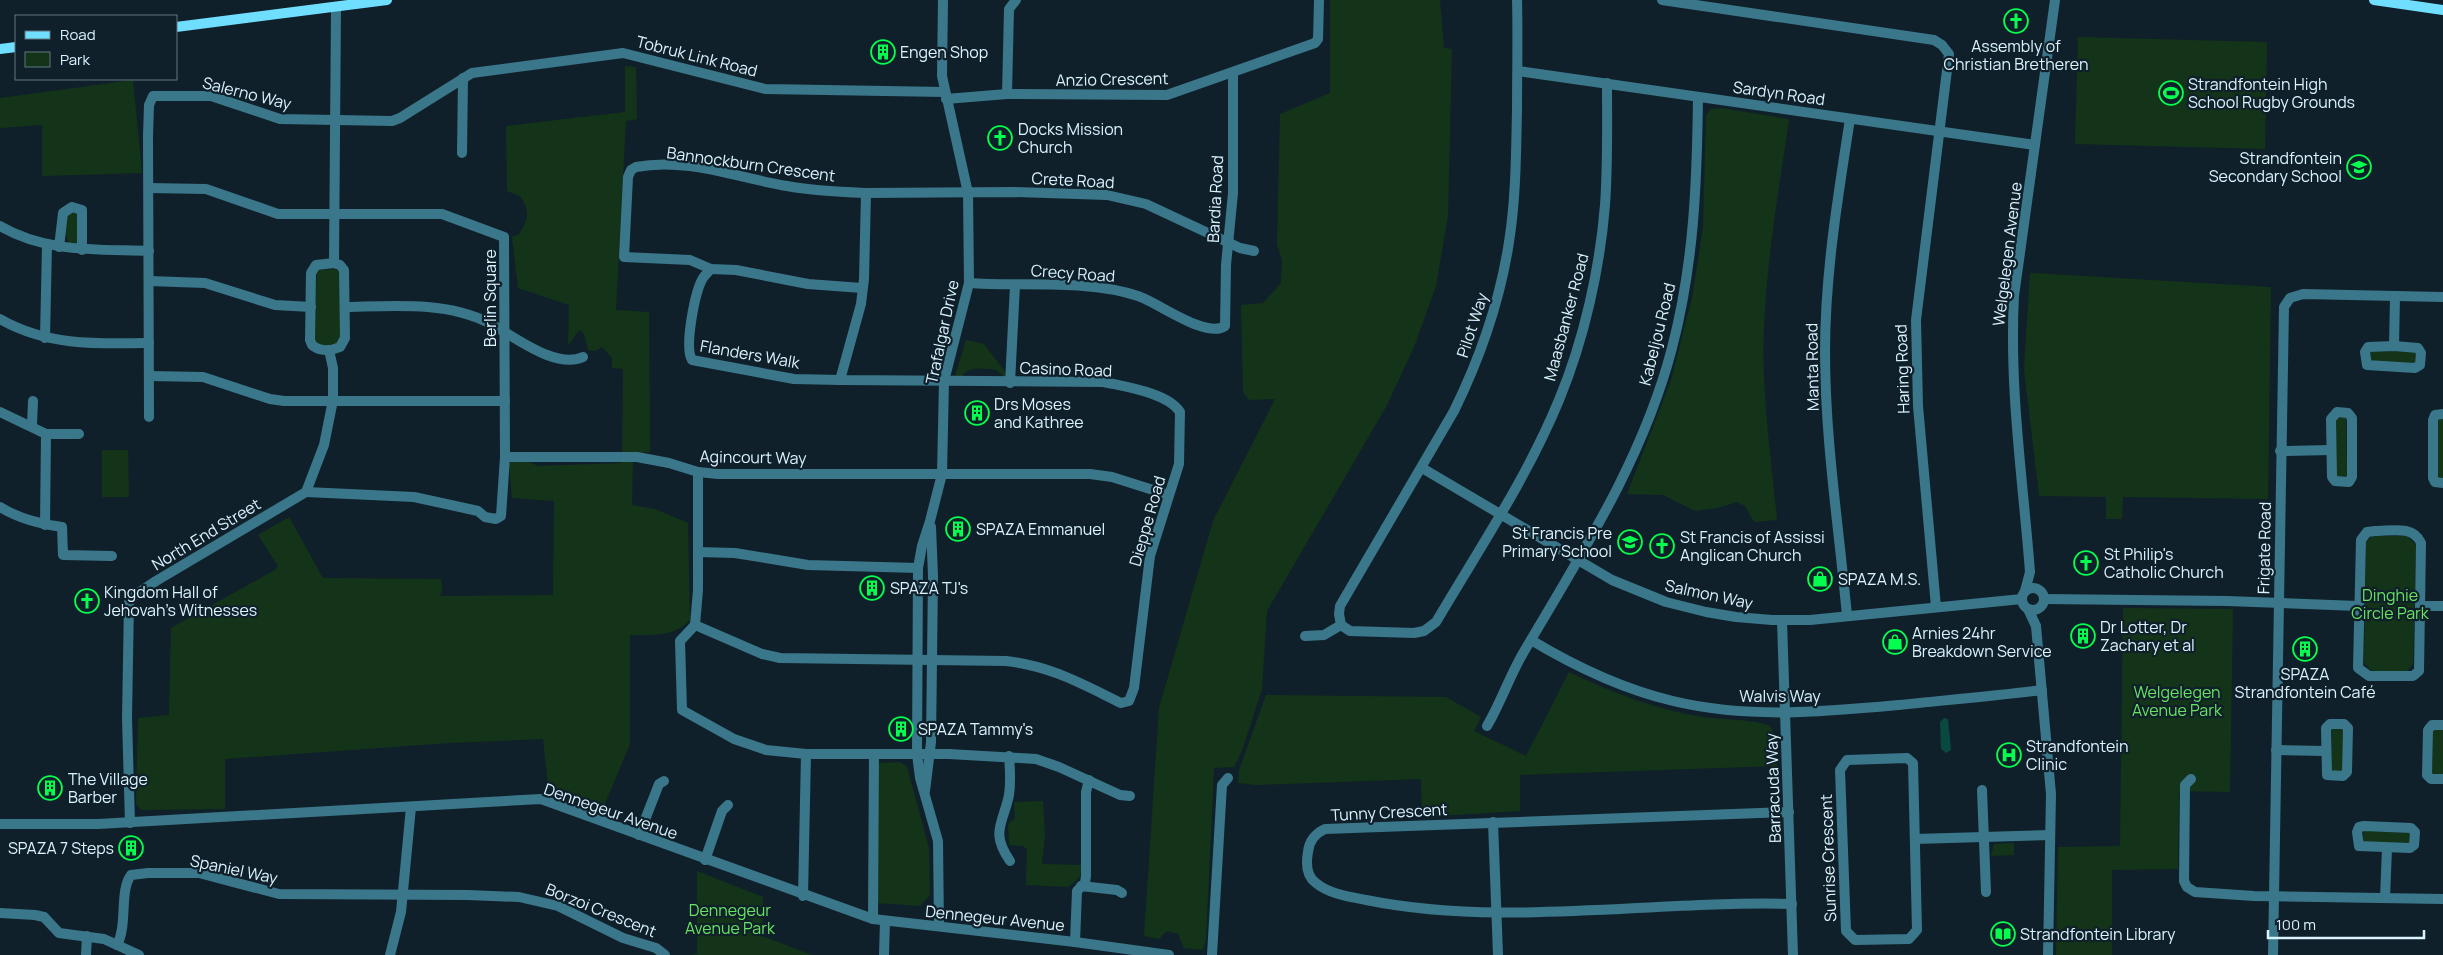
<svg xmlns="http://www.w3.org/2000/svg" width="2443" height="955" font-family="Manrope,sans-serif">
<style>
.green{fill:#133418}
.water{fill:#0a493f}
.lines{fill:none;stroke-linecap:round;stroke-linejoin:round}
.minor{stroke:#3a778a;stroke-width:10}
.tertiary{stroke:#3a778a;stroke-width:10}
.secondary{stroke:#70dfff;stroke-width:10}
.labels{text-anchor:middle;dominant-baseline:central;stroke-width:4.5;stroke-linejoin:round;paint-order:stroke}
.poi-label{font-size:16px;fill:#d9f3ff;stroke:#10202a;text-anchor:start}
.street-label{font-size:16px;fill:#d9f3ff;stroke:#10202a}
.park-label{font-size:16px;fill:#68e361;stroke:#10202a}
</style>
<rect width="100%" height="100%" fill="#10202a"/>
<g class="green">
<polygon points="1330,0 1440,0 1444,48 1452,49 1448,215 1436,286 1414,347 1386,407 1267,611 1262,689 1242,751 1234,767 1214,768 1206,939 1203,950 1184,948 1178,934 1167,931 1159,939 1144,936 1159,708 1213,521 1275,399 1249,400 1243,392 1241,305 1263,303 1281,283 1282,260 1277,244 1280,114 1330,93"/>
<polygon points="2078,37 2267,42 2265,149 2075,144"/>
<path d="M625,66L636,67L637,119L626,121L616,310L649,312L650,452L633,453L632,505L655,509L688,523L690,620C674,637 653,635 630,635V744L604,806L548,786L543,739L449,743L225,759V809L141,810L136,804L138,718L169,715L171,628L275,570L278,566L258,535L289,517L323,578L441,579L442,592L439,596L553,595L554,501L512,498L509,465L511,462L524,460L538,466L622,463L623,369L612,368V358L602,347L595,351L588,350L584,334L579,330L568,346L569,305L518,288L512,237L519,234C529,220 530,210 520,196L507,191L506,126L625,112Z"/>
<polygon points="133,80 142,173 42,176 42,125 0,128 0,98"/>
<path d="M1721,108L1789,119C1779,188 1767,257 1764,327C1761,391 1771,456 1777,520L1754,522L1745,506L1736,502L1718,508L1695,511L1663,495L1627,494L1671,380L1692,298L1703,228L1706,115L1711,109Z"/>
<path d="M72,211H77L78,242L76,245L70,244C63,234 63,220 72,211Z"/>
<polygon points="317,270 335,269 340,272 341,342 329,346 317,344 314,337"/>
<polygon points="2030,273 2271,287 2268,499 2123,497 2122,519 2106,519 2106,497 2039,496 2024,369"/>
<path d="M966,340L984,344L1005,372L1006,377H1004L997,370C986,369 967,365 962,377L955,376Z"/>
<polygon points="2371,351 2417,352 2418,361 2415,363 2373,362 2370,361"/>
<polygon points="2346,416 2347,476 2336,477 2336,420 2337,417"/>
<polygon points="2443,417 2443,480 2438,479 2438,420"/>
<polygon points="102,450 128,450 129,497 102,497"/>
<polygon points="2372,536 2407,536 2416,545 2413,664 2406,672 2373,672 2364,663 2366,542"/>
<polygon points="2123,608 2233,609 2230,792 2179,791 2178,869 2112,870 2112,955 2056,955 2058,847 2120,846"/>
<path d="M1569,672C1611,692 1657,710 1704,717C1725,720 1748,719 1768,725C1779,734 1776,753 1777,766L1520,775V811L1422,817L1421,779L1257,785L1238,783L1239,770L1266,695L1446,697L1481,717L1474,731L1526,756Z"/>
<polygon points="2332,728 2342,728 2343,730 2342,772 2331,773"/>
<polygon points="2435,729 2443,730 2443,774 2433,774 2432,772 2433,732"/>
<polygon points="900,762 907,767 929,848 930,895 920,906 877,903 878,763"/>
<polygon points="1043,801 1045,836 1042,864 1082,865 1080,877 1068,887 1026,885 1027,850 1023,846 1009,845 1008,824 1015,818 1014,802"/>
<polygon points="2364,830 2410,833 2409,843 2363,842"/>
<polygon points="2014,843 2014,855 1991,856 1994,844"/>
<polygon points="697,871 763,897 762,936 812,955 690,955 697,954"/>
</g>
<polygon class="water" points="1944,718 1948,719 1951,750 1946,753 1941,749 1940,722"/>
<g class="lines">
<g class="minor">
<path d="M1517,0C1518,37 1517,73 1517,110C1516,154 1516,198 1509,242C1500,301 1480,358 1454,411L1340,606L1339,614L1341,625L1350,631L1414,633L1424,631L1436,622C1479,549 1527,478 1559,400C1584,340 1600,268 1605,205C1608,164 1607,124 1607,83"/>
<polyline points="1662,0 1934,40 1942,45 1949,54 1916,320 1918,406 1936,607"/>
<polyline points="1518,71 2035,145"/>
<polyline points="1007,94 1009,9 1016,0"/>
<polyline points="946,99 1007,94 1167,95 1315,43 1318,39 1319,0"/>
<polyline points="462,153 463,78"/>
<polyline points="149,188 206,189 278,214 442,214 504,237 505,457 501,516 496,519 485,517 478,511 414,497 306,492"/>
<path d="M0,226C46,253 98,249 149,251"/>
<polyline points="59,247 63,213 72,207 82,210 82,250"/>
<polyline points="334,263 336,8"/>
<path d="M334,263L340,265L344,270L345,338L340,347C331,351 320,352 312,345L310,340L311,273L316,265Z"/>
<path d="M711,269C708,272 705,275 703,278C695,291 684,347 692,360L794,379L840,380"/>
<polyline points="149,281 205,283 275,305 311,307"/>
<path d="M969,283C1021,287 1089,279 1138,296C1159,303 1206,339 1225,326L1226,265L1233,193V73"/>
<path d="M862,288L808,284L736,270L711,269L690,260L624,257L628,177L631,170L636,167C686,157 738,178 787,186C813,191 840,192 866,193"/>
<path d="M346,307C392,306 446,301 489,323C513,335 555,370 583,357"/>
<path d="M0,319C47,346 97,344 149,343"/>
<polyline points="45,338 47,245"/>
<polygon points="2394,346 2418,348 2421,353 2420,365 2415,368 2367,365 2365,352 2368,347"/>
<polyline points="2394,346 2395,297"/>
<polyline points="149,376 203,377 270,399 284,401 505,401"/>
<polyline points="1010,383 1015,285"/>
<polyline points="0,412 46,434 79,434"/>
<polygon points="2337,412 2348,413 2352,418 2352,477 2349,482 2335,481 2332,477 2331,419"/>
<polyline points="2443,414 2435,415 2433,420 2433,478 2435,482 2443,483"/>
<polyline points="149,417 148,136 149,105 153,96 211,96 280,119 392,121 400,118 472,73 623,53 765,89 945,92"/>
<polyline points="32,425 33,401"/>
<polyline points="2280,451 2331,450"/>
<polyline points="505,457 637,457 669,463 698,472 718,474 1090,474 1112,477 1169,495"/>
<polyline points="1422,468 1612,580 1666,602 1706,612 1736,617 1772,620 1810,620 2022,599"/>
<polyline points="698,472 698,590 695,625 680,641 682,710 734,739 766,750 806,754 949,754 1036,759 1059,767 1120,795 1130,796"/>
<path d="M0,507C19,519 40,524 62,527L63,555L112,556"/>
<polyline points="45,525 46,434"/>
<path d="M2375,531C2391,531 2413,525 2421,543L2419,671L2413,676H2369L2358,668L2361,540L2367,532Z"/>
<polyline points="698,552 735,553 808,565 918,568"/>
<polyline points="2044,599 2227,601 2358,606"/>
<polyline points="2421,606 2443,606"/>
<path d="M1847,616C1839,528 1825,440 1825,352C1825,274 1838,196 1850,119"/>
<polyline points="1782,621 1793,955"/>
<path d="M695,625L762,654L780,658L1006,661C1051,666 1082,684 1121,703L1129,701L1134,688L1150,556L1179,464L1180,412C1168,393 1126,387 1104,382L840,380L861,304L864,279L866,193L1013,192L1107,195L1146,204L1240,248L1254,251"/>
<polyline points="1305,636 1324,635 1341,625"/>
<path d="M1531,640C1576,667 1622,689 1673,701C1748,719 1823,712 1899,705C1947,700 1994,696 2042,690"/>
<polygon points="2330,724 2344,724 2348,728 2347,772 2343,776 2327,775 2326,728"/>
<polyline points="2443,725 2432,725 2428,730 2427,775 2431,779 2443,779"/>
<path d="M1487,726C1500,704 1509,678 1522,655C1580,556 1643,460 1672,348C1694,264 1697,183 1698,97"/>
<polyline points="2276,750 2325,751"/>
<path d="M1009,756C1010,768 1011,782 1009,795C1003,824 990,832 1010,861"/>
<polygon points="1907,758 1913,763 1917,930 1909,939 1855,940 1846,931 1840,770 1847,760"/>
<polyline points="2191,779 2185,785 2184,881 2187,887 2195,892 2254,896 2443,899"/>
<polyline points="1982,790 1986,892"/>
<path d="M1789,812L1325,829C1316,833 1309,841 1308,852C1306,863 1306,876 1316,883C1329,894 1350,897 1366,900C1505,928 1651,900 1792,904"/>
<polyline points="1493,822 1498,955"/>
<polyline points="130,823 127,718 129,602 134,596 156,581 306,492 324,445 333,400 333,368 329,350"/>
<polygon points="2364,826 2411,828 2415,832 2414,845 2410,848 2359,846 2357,832 2359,827"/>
<polyline points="639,835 659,784 664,781"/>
<polyline points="1915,839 2050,835"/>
<polyline points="705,860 722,811 728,805"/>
<polyline points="1081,886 1117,890 1122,893"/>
<polyline points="803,896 806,754"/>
<polyline points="2385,898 2387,848"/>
<polyline points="0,913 35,915 44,917 59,933 104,939 139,955"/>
<polyline points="873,919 874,754"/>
<polyline points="1075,942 1077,891 1085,883 1086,876 1086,792 1089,780"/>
<path d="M117,945C128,924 119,891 131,875L148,873H199L279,894L468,895L519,897L558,906L623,938L656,948L665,955"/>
<polyline points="86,955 87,936"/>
<polyline points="390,955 401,912 411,807"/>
<polyline points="884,955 885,921"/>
<polyline points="1212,955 1222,785 1228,778"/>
<polyline points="2273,955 2284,307 2290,298 2303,294 2443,297"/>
</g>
<g class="tertiary">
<circle cx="2033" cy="599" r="11"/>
<path d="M2025,591L2030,572C2023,480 2009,389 2014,296L2055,0"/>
<polyline points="2028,609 2036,626 2051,794 2048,955"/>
<polyline points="925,791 931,742 933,576 931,527"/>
<polyline points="0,824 98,824 541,799 873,919 1075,942 1169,955"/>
<polyline points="939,926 938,841 920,778 917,754 918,568 922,546 930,521 942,474 944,381 969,283 968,193 942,76 943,0"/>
</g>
<g class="secondary">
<polyline points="2374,0 2443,10"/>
<polyline points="176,27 387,0"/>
<polyline points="0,49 16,47"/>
</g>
</g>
<defs>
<g id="church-ring" transform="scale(1.25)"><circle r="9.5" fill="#10202a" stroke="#05ff4f" stroke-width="1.5"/><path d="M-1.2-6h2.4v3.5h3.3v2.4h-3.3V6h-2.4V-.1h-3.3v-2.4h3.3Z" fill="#05ff4f"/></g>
<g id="building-ring" transform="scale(1.25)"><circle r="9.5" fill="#10202a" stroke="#05ff4f" stroke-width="1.5"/><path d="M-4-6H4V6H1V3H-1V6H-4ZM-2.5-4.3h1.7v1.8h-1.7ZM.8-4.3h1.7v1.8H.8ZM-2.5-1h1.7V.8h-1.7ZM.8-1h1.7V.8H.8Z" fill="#05ff4f"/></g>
<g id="stadium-ring" transform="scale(1.25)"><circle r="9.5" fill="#10202a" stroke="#05ff4f" stroke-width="1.5"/><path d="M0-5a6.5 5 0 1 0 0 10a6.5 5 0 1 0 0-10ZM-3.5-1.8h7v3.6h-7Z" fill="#05ff4f"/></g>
<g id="school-ring" transform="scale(1.25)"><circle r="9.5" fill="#10202a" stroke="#05ff4f" stroke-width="1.5"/><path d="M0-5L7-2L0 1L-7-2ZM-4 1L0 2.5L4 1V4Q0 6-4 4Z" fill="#05ff4f"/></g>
<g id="shop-ring" transform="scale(1.25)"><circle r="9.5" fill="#10202a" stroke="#05ff4f" stroke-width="1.5"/><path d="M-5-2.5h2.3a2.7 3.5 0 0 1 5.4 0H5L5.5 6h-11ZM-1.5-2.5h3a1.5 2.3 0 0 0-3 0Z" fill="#05ff4f"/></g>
<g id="hospital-ring" transform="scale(1.25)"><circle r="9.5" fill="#10202a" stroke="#05ff4f" stroke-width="1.5"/><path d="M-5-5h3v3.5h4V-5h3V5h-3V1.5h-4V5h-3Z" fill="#05ff4f"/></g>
<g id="library-ring" transform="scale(1.25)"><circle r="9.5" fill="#10202a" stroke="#05ff4f" stroke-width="1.5"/><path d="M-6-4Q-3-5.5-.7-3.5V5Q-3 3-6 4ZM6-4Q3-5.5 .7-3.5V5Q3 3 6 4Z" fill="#05ff4f"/></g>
</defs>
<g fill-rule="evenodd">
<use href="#church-ring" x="2016" y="21"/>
<use href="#building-ring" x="883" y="52"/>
<use href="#stadium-ring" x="2171" y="93"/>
<use href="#church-ring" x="1000" y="138"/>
<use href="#school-ring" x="2359" y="167"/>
<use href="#building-ring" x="977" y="413"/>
<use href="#building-ring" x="958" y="529"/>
<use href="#school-ring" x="1630" y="542"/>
<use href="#church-ring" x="1662" y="546"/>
<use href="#church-ring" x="2086" y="563"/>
<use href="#shop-ring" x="1820" y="579"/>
<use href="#building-ring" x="872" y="588"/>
<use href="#church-ring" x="87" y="601"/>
<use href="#building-ring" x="2083" y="636"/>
<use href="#shop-ring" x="1895" y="642"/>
<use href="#building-ring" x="2305" y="649"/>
<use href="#building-ring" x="901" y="729"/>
<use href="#hospital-ring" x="2009" y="755"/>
<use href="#building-ring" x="50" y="788"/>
<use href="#building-ring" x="131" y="848"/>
<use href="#library-ring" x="2003" y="934"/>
</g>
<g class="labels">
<g class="poi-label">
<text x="2016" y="46" text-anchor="middle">Assembly of<tspan x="2016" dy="18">Christian Bretheren</tspan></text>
<text x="900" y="52">Engen Shop</text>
<text x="2188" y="84">Strandfontein High<tspan x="2188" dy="18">School Rugby Grounds</tspan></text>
<text x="1018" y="129">Docks Mission<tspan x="1018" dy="18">Church</tspan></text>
<text x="2342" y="158" text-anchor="end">Strandfontein<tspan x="2342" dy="18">Secondary School</tspan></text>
<text x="994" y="404">Drs Moses<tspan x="994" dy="18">and Kathree</tspan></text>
<text x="976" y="529">SPAZA Emmanuel</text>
<text x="1612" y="533" text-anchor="end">St Francis Pre<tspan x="1612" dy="18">Primary School</tspan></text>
<text x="1680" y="537">St Francis of Assissi<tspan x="1680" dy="18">Anglican Church</tspan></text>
<text x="2104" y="554">St Philip's<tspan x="2104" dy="18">Catholic Church</tspan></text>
<text x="1838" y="579">SPAZA M.S.</text>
<text x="890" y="588">SPAZA TJ's</text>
<text x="104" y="592">Kingdom Hall of<tspan x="104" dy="18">Jehovah's Witnesses</tspan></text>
<text x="2100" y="627">Dr Lotter, Dr<tspan x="2100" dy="18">Zachary et al</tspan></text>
<text x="1912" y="633">Arnies 24hr<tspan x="1912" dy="18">Breakdown Service</tspan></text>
<text x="2305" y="674" text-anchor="middle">SPAZA<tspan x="2305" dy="18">Strandfontein Café</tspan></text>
<text x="918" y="729">SPAZA Tammy's</text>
<text x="2026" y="746">Strandfontein<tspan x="2026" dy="18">Clinic</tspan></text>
<text x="68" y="779">The Village<tspan x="68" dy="18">Barber</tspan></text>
<text x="114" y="848" text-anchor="end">SPAZA 7 Steps</text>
<text x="2020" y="934">Strandfontein Library</text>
</g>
<g class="street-label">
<text transform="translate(697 56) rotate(14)">Tobruk Link Road</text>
<text transform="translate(1112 79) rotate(-1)">Anzio Crescent</text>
<text transform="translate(247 93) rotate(14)">Salerno Way</text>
<text transform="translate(1779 93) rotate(8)">Sardyn Road</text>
<text transform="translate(751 164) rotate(8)">Bannockburn Crescent</text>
<text transform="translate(1073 180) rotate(3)">Crete Road</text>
<text transform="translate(1215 199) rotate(-87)">Bardia Road</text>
<text transform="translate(2007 254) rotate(-83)">Welgelegen Avenue</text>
<text transform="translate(1073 273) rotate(4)">Crecy Road</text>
<text transform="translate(490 298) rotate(-90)">Berlin Square</text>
<text transform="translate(1566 317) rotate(-75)">Maasbanker Road</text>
<text transform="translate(1472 325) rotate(-72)">Pilot Way</text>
<text transform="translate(942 332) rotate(-78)">Trafalgar Drive</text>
<text transform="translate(1657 334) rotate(-76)">Kabeljou Road</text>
<text transform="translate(750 354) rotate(10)">Flanders Walk</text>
<text transform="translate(1812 367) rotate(-91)">Manta Road</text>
<text transform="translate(1066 369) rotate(2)">Casino Road</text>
<text transform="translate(1902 369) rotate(-92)">Haring Road</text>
<text transform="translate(753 457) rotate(1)">Agincourt Way</text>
<text transform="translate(1147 521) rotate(-74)">Dieppe Road</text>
<text transform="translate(206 534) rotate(-31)">North End Street</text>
<text transform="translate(2264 548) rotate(-89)">Frigate Road</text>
<text transform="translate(1709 594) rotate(12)">Salmon Way</text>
<text x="1780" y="696">Walvis Way</text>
<text transform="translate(1773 788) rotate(-92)">Barracuda Way</text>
<text transform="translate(611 811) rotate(19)">Dennegeur Avenue</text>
<text transform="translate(1389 812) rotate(-3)">Tunny Crescent</text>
<text transform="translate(1828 858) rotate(-92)">Sunrise Crescent</text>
<text transform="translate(234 869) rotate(12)">Spaniel Way</text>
<text transform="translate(601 910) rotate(22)">Borzoi Crescent</text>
<text transform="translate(995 918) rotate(6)">Dennegeur Avenue</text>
</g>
<g class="park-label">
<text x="2390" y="595">Dinghie<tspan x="2390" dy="18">Circle Park</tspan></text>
<text x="2177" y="692">Welgelegen<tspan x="2177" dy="18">Avenue Park</tspan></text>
<text x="730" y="910">Dennegeur<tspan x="730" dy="18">Avenue Park</tspan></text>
</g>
</g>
<rect x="15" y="15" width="162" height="65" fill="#10202a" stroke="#60747f"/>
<rect x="25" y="31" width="25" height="8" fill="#70dfff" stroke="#60747f"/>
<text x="60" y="40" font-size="15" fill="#d9f3ff">Road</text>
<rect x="25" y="52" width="25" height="15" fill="#133418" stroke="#60747f"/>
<text x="60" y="65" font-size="15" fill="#d9f3ff">Park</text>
<path d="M2268 930v8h156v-8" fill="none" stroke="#d9f3ff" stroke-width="2.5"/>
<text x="2276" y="930" font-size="15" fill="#d9f3ff" stroke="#10202a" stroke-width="4" paint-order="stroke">100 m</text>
</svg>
